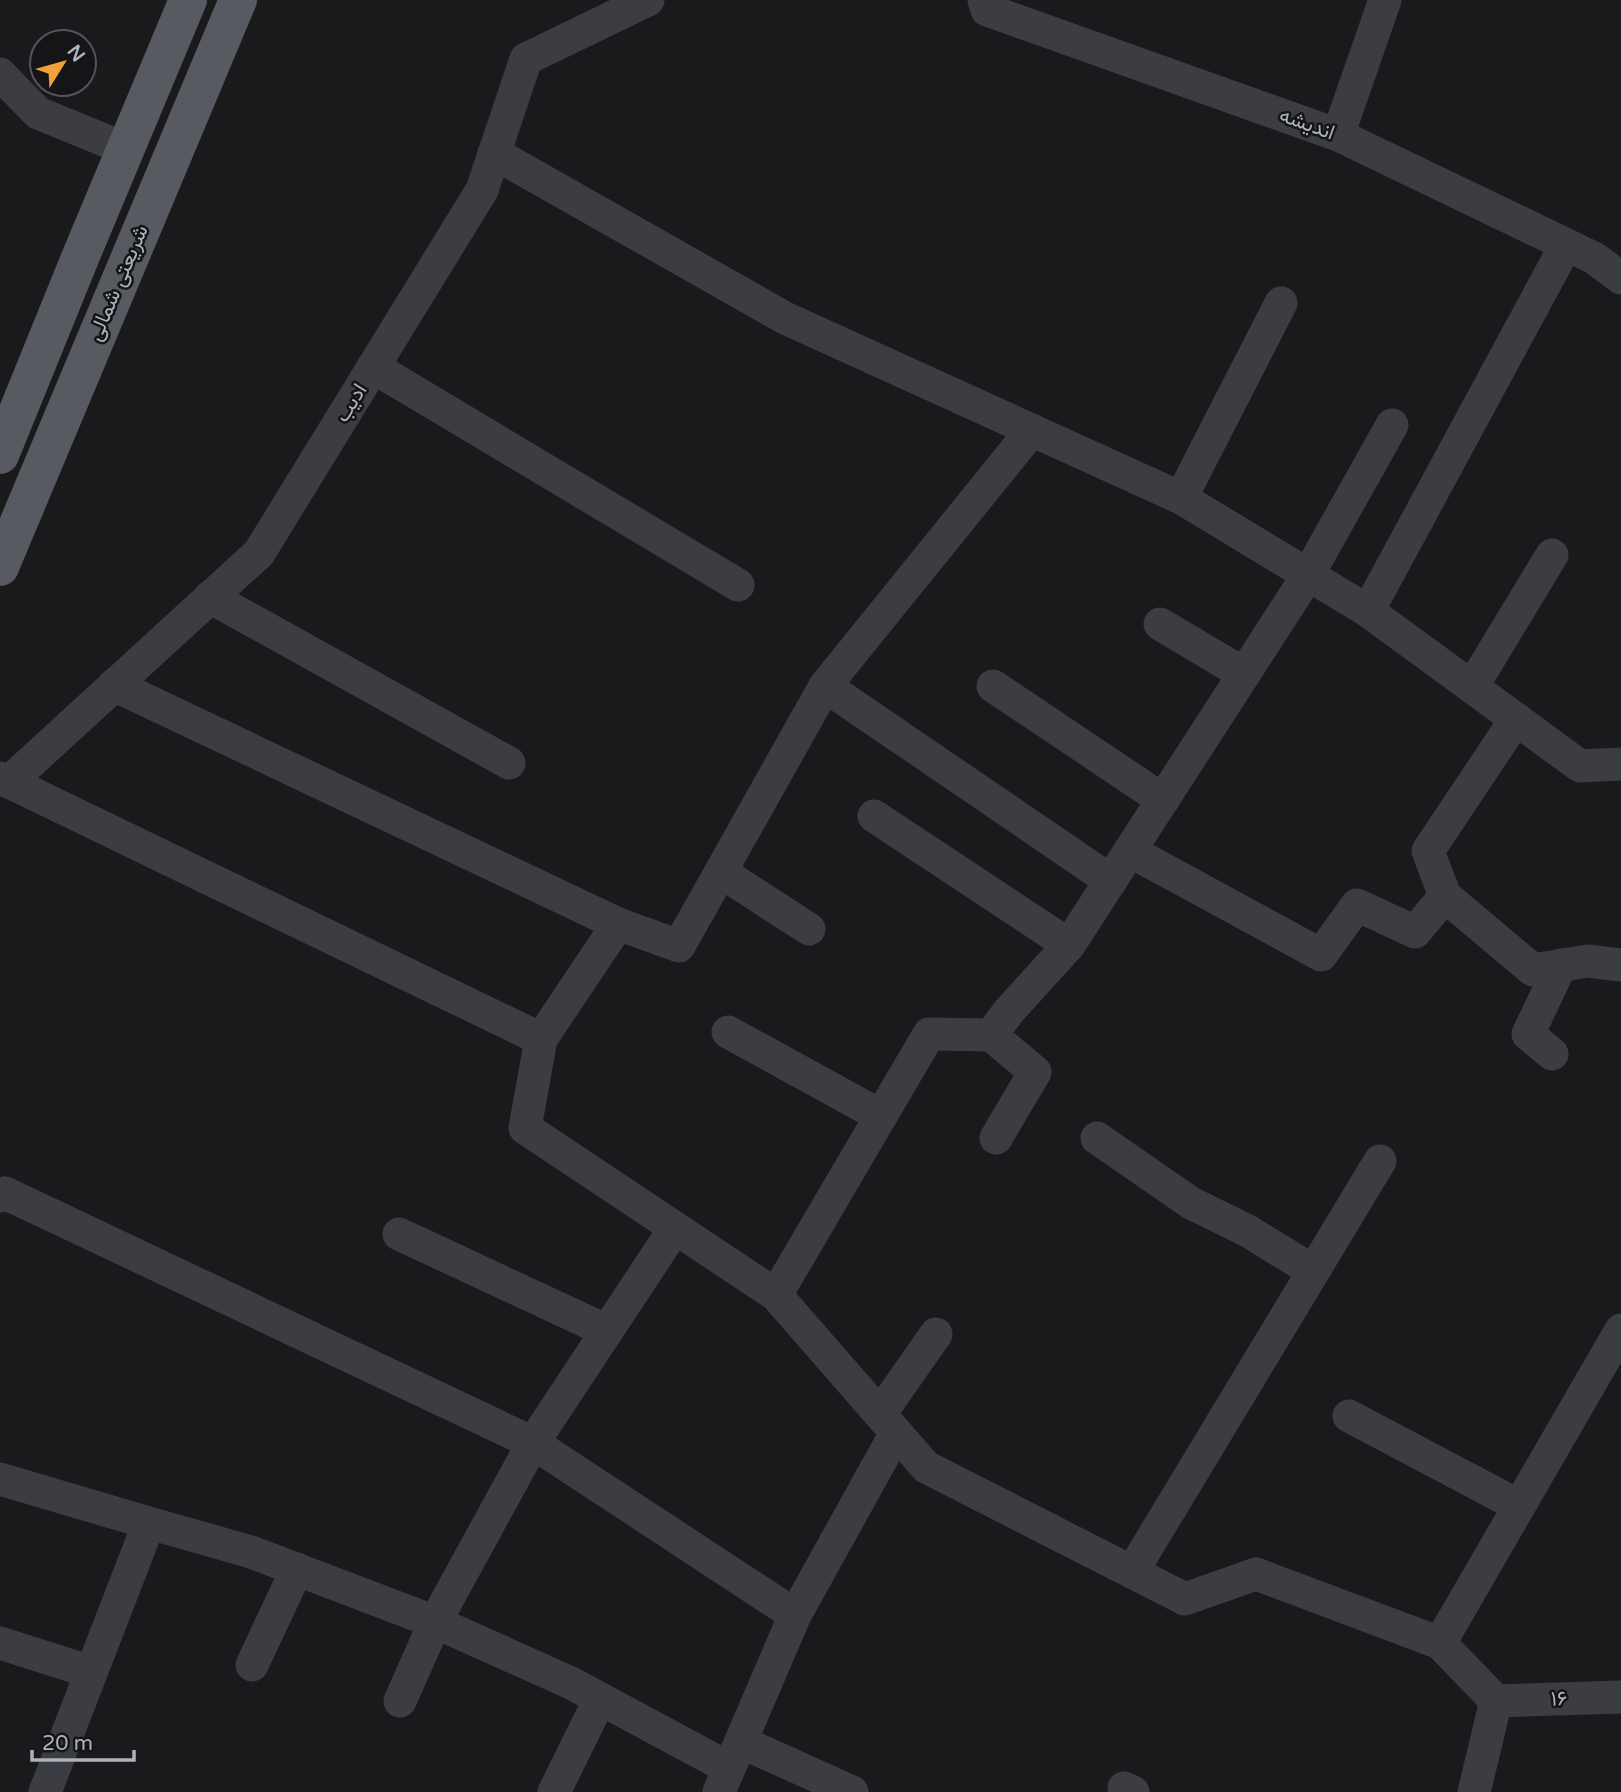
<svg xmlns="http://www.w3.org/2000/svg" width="1621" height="1792" font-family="'Varela Round',Vazirmatn,sans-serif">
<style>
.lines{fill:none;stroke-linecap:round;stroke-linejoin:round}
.minor{stroke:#3b3d42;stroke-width:33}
.major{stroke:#575a61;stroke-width:38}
.labels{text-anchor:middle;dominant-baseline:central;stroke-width:5;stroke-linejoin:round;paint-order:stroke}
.street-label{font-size:21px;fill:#adb3bc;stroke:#151518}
</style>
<rect width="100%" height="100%" fill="#1a1a1d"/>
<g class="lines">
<g class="minor">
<polyline points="984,0 987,10 1338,135 1594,258 1621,278"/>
<polyline points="0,74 38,113 126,149"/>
<polyline points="1338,135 1385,0"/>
<polyline points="494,153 785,318 1181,498 1368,611 1566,245"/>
<polyline points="373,367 738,585"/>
<polyline points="1181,498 1281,303"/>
<polyline points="210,597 509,763"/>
<polyline points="1368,611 1580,766 1621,764"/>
<polyline points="1160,624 1244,674"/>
<polyline points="114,685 618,924 679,946 825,686 1032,430"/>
<polyline points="825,686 1111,881"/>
<polyline points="993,686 1163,800"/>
<polyline points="1472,687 1552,555"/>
<polyline points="1516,719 1428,851 1445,896 1533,970 1588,961 1621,965"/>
<polyline points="0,778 9,782 259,553 482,190 526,59 648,0"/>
<polyline points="9,782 541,1039"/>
<polyline points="874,816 1069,945"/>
<polyline points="1130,851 1321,955 1357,905 1415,932 1445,896"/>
<polyline points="721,872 809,929"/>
<polyline points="618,924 541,1039 525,1128 776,1295 926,1467 1185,1599 1256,1574 1440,1643"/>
<polyline points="728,1032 881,1116"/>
<polyline points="991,1035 1035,1072 996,1138"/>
<polyline points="1552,1054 1528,1034 1561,965"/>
<polyline points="1097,1138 1191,1203 1248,1231 1313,1271"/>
<polyline points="0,1196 5,1193 533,1443 675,1228"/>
<polyline points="399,1234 607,1331"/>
<polyline points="776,1295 929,1034 991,1035 1009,1011 1069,945 1308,575 1392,425"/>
<polyline points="880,1414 936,1334"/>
<polyline points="1349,1416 1519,1506"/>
<polyline points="0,1479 149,1523 45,1792"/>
<polyline points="149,1523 251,1552 435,1622 571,1683 729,1768"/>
<polyline points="1132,1572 1380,1161"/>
<polyline points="0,1643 91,1672"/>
<polyline points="252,1665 297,1569"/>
<polyline points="400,1701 435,1622 533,1443 795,1615"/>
<polyline points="1496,1701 1621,1697"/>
<polyline points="741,1742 852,1792"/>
<polyline points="1124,1788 1133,1792"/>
<polyline points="554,1792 600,1699"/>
<polyline points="719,1792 795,1615 896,1433"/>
<polyline points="1474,1792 1496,1701 1440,1643 1621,1330"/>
</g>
<g class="major">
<polyline points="0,455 80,258 188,0"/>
<polyline points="0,567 238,0"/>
</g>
</g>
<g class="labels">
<g class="street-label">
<text transform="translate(1307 124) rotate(20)">اندیشه</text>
<text transform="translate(118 283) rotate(-67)">شریعتی شمالی</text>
<text transform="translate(351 403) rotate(-58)">ادیب</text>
<text transform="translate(1559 1699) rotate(-2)">۱۶</text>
</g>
</g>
<g transform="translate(63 63) rotate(53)"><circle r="33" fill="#151518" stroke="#52545a" stroke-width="2"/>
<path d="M0-5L12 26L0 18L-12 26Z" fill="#f2a03d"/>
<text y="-10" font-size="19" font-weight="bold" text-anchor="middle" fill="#adb3bc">N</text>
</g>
<path d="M32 1750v10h102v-10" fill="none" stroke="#adb3bc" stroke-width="3.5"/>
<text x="42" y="1750" font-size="21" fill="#adb3bc" stroke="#151518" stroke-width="5" paint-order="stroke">20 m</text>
</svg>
